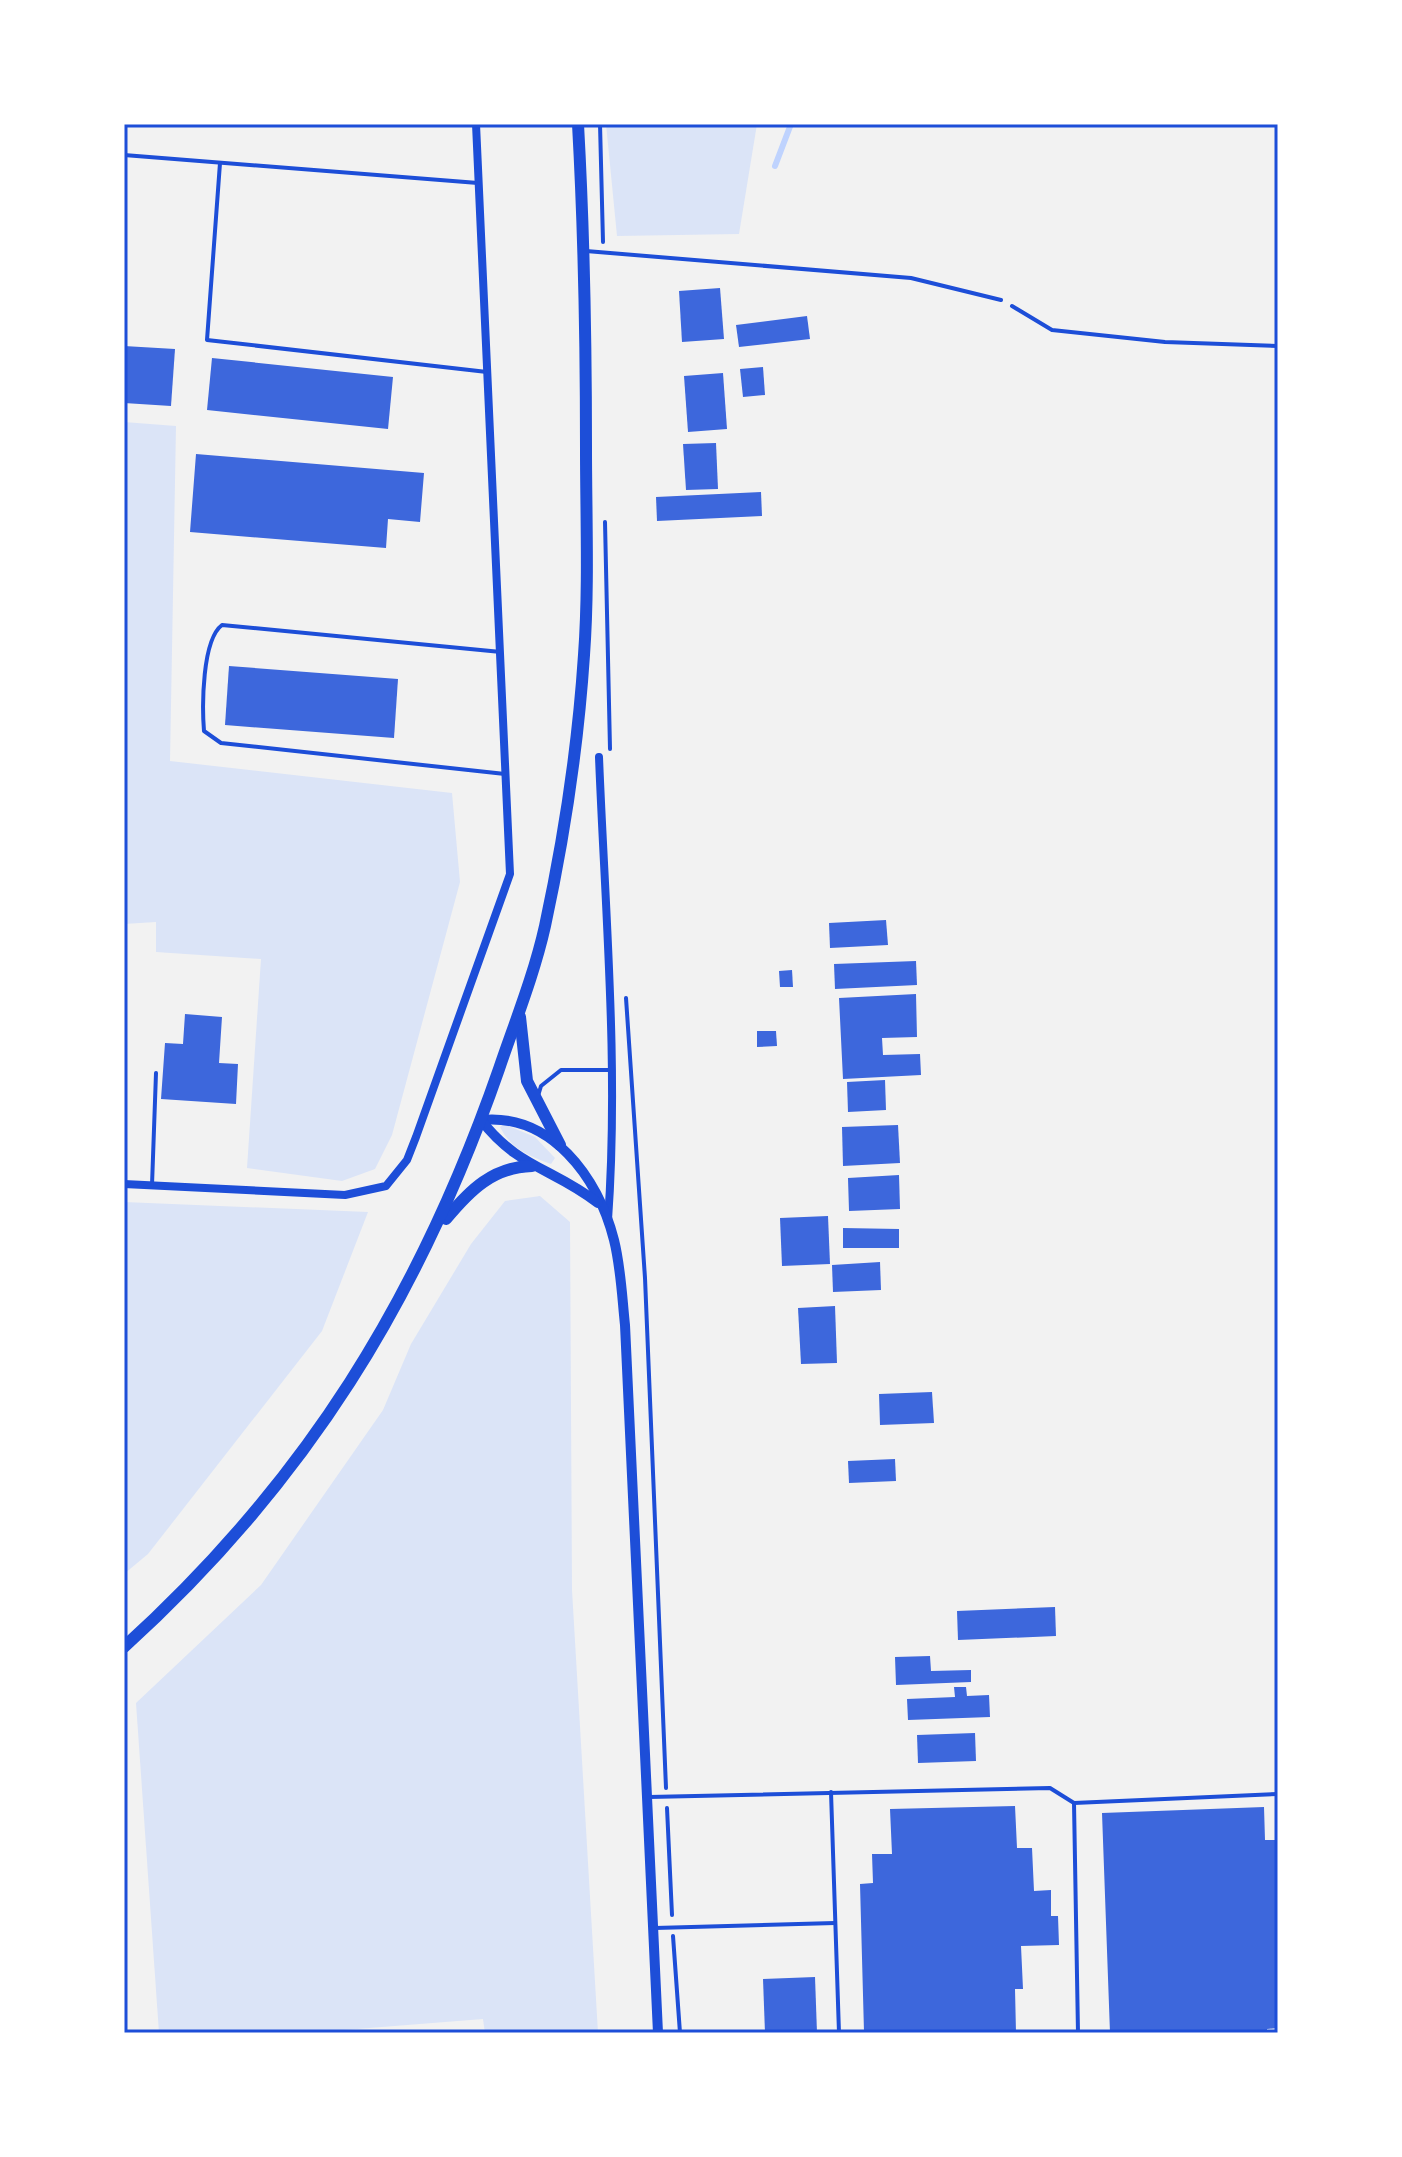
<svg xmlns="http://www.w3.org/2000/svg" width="1402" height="2157" font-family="Rubik,sans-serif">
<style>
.green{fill:#dbe4f7}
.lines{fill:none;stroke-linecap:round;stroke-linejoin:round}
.stream{stroke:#bfd3fe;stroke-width:6}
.building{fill:#3d67dc}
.path{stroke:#1d4ed8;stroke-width:4}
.service{stroke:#1d4ed8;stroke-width:4}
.minor{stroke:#1d4ed8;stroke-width:8}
.tertiary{stroke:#1d4ed8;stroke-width:10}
.primary{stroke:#1d4ed8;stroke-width:12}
.neatline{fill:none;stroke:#1d4ed8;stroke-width:3}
</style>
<rect width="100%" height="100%" fill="#f2f2f2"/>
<g class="green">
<polygon points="606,124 757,124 739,234 617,236"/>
<polygon points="124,422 176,426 170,761 452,793 460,882 392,1135 375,1169 342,1181 247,1168 261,959 156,952 156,922 124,924"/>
<path d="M504,1124L535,1137L555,1158L551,1164C529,1156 511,1149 500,1127Z"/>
<polygon points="540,1196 570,1222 572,1590 598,2033 485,2033 483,2019 306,2033 159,2033 136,1703 261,1585 383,1410 411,1344 471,1244 505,1201"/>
<polygon points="124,1202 368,1212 322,1331 148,1554 124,1574"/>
</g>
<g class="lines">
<polyline class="stream" points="775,166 791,124"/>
</g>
<g class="building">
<polygon points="720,288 724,339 682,342 679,291"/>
<polygon points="807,316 810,339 739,347 736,325"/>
<polygon points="124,346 175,349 171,406 124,403"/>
<polygon points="212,358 393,377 388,429 207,410"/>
<polygon points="763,367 765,395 743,397 740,369"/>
<polygon points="723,373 727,429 688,432 684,376"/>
<polygon points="716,443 718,489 686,490 683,444"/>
<polygon points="196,454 424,473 420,522 388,519 386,548 190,532"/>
<polygon points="761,492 762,516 657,521 656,497"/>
<polygon points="229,666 398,679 394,738 225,725"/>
<polygon points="886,920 888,945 830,948 829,923"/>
<polygon points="916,961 917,985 835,989 834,964"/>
<polygon points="792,970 793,987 780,987 779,971"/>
<polygon points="916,994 917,1037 882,1038 883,1055 920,1054 921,1075 843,1079 839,998"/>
<polygon points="185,1014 222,1017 219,1063 238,1064 236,1104 161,1099 165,1043 183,1044"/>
<polygon points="757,1031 776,1031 777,1046 757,1047"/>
<polygon points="885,1080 886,1110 848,1112 847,1082"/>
<polygon points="898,1125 900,1163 843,1166 842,1127"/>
<polygon points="899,1175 900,1209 849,1211 848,1178"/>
<polygon points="828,1216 830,1264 782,1266 780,1218"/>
<polygon points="843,1228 899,1229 899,1248 843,1248"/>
<polygon points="880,1262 881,1290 833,1292 832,1265"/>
<polygon points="835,1306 837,1363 801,1364 798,1308"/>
<polygon points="932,1392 934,1423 880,1425 879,1394"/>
<polygon points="895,1459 896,1481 849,1483 848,1461"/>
<polygon points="1055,1607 1056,1636 958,1640 957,1611"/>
<polygon points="930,1656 931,1671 971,1670 971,1682 896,1685 895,1657"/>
<polygon points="954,1687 966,1687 967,1696 989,1695 990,1717 908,1720 907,1699 955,1697"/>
<polygon points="975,1733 976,1761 918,1763 917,1735"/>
<polygon points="1015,1806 1017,1848 1032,1848 1034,1891 1051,1890 1051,1916 1058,1916 1059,1945 1021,1946 1023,1989 1015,1989 1016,2033 864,2032 860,1884 873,1883 872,1854 892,1854 890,1809"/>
<polygon points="1264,1807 1265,1840 1278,1840 1278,2028 1267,2029 1267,2033 1110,2033 1102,1813"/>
<polygon points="815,1977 817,2033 765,2033 763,1979"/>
</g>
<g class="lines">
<g class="path">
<polyline points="600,124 603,242"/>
<polyline points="1012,306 1052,330 1165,342 1278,346"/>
<polyline points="605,522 610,749"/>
<polyline points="626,998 645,1278 666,1788"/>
<polyline points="667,1808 672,1915"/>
<polyline points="673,1936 680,2033"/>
</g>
<g class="service">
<polyline points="124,155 478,183"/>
<polyline points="220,163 207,340 487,372"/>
<polyline points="586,251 911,278 1001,300"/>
<path d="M501,652L222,625C202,640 202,706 204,731L221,743L505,774"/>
<polyline points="538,1096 541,1086 561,1070 610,1070"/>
<polyline points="152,1185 156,1073"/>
<polyline points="831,1792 839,2033"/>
<polyline points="649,1797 1050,1788 1074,1803 1278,1794"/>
<polyline points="1074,1803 1078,2033"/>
<polyline points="655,1928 835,1923"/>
</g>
<g class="minor">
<path d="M599,757C605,910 619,1067 608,1220"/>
<polyline points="124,1184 345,1195 386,1186 407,1160 416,1137 510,874 476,124"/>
</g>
<g class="tertiary">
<path d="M481,1120C551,1113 598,1177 614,1240C621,1268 622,1297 625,1325L658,2033"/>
<path d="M481,1120C518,1168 553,1168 598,1203"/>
</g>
<g class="primary">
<polyline points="520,1017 527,1081 560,1145"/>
<path d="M446,1219C470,1190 493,1167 532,1166"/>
<path d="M124,1647C306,1482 419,1299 499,1069C515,1022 534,975 545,926C564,838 578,746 584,655C589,586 586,517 586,448C586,339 584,232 578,124"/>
</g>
</g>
<rect width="1402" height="2157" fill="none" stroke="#ffffff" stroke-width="252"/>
<rect x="126" y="126" width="1150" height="1905" class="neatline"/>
</svg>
